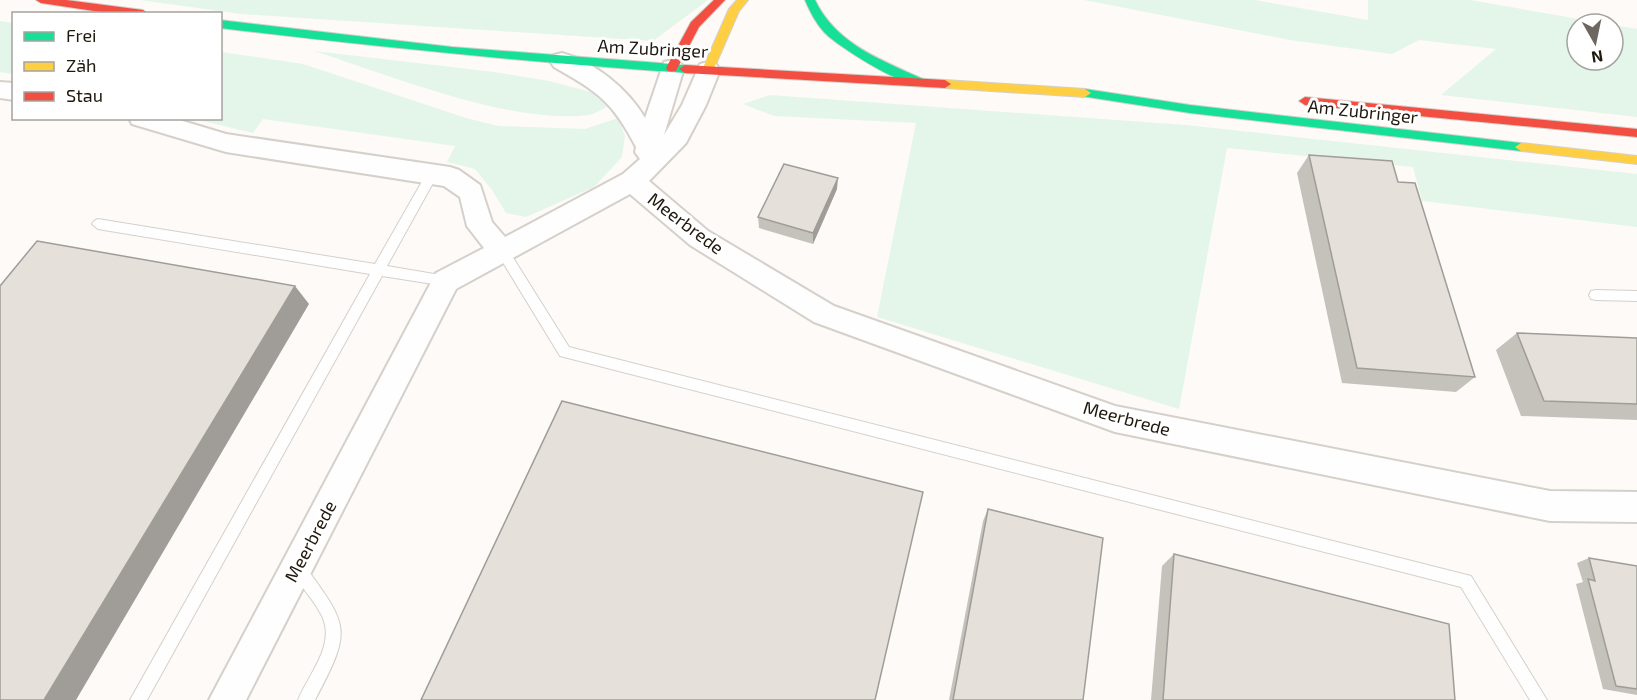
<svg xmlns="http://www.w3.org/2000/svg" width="1637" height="700" font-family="'Exo 2',sans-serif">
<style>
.green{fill:#e3f6e9}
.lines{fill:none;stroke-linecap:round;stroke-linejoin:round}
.lane-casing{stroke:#d5d0c9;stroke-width:2}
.street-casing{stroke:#d5d0c9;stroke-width:4}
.fast-casing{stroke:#d5d0c9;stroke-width:2}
.slow-casing{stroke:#d5d0c9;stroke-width:2}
.jam-casing{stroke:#d5d0c9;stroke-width:2}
.lane{fill:#fffefe;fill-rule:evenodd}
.street{fill:#fffefe;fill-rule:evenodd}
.fast{fill:#16e098;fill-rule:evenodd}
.slow{fill:#ffcf43;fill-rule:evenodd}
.jam{fill:#f24e42;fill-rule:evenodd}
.wall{fill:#c5c1bb}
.shaded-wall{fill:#a09d98}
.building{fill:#e5e0d9;stroke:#a09d98;stroke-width:1.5}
.labels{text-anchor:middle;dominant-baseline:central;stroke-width:6;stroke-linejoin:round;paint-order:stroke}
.street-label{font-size:18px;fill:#1f180d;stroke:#fff}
</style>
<rect width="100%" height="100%" fill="#fdfaf7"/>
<g class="green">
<polygon points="140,0 708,0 653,41 241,14"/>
<polygon points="1084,0 1255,0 1368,20 1368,0 1470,0 1607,24 1577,24 1577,60 1613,60 1613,25 1637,29 1637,117 1441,95 1496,49 1419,40 1392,54 1290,40"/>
<polygon points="0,21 13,23 13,74 0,72"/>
<path d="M314,51L494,72L549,81L591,92L609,106C602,109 595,114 588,115C512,125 389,75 314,51Z"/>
<polygon points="221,52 303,64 466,118 498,126 585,129 618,118 625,136 622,157 594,187 526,217 506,213 492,190 475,169 447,162 455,146 263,119 253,133 195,119 220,118"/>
<polygon points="770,95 1186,125 1637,174 1637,227 1422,201 1413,167 1227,148 1179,409 877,317 916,123 774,116 743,104"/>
</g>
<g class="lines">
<g class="lane-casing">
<g id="lane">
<polygon points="432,169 438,174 387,266 446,276 451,277 452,281 451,285 446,286 382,276 147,700 130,700 370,274 98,229 92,224 94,221 98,219 375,264 428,171"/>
<polygon points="503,247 507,248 569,347 1471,576 1547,700 1530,700 1461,587 560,356 499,256 497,252 499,248"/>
<polygon points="1596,290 1637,291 1637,301 1596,300 1591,299 1589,295 1591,291"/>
<path d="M297,559L302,562C348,626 354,627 315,700H298C308,675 336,645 322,616C314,600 301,587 292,572L289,567L292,562Z"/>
</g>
</g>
<g class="street-casing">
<g id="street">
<path d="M562,53C595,62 628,89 645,118L664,62L672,60L680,62L684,68L664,135L682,105L700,64L708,62L716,64L720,70L706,105L686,143L649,181L708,231L834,306L1115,406L1550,491L1637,492V522L1550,521L1115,432L814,322L690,245L630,194L456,289L246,700H209L436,273L484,248L467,226L460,197L444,186L226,152L132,124L129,118H173L226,134L450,167L459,170L480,185L492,222L505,237L623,174L640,159L635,152L636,147C612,101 598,92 554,67L550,61L554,55Z"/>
<polygon points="0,82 14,83 14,100 0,98"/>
</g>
</g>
<g class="fast-casing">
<g id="fast">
<path d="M805,0H815C836,44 881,60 923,79V85C905,89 837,46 824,32C816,23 810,12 805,0Z"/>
<path d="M220,20L452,47L685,65L691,69L685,73C530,62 375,47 220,28Z"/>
<polygon points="1085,89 1190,105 1521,143 1527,147 1521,151 1190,113 1081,96 1081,90"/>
</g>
</g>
<g class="slow-casing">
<g id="slow">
<polygon points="737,0 748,0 739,11 712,73 704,73 702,70 729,9"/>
<polygon points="945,80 1085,89 1091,93 1085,97 945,88 939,84"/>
<polygon points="1521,143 1637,156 1637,164 1521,151 1515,147"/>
</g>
</g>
<g class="jam-casing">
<g id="jam">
<polygon points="36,0 66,0 143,10 148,14 114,14 41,3"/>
<polygon points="714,0 725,0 699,27 676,71 668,71 666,68 691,22"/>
<polygon points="685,65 945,80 951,84 945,88 685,73 679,69"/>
<polygon points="1305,97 1637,129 1637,137 1305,105 1299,101"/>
</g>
</g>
<use href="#lane" class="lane"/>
<use href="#street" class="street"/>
<use href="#fast" class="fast"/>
<use href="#slow" class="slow"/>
<use href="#jam" class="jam"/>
</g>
<g class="wall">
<polygon points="1309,155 1398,182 1475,377 1456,392 1342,383 1297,173"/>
<polygon points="837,189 813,244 759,228 758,217"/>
<polygon points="1517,333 1637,338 1637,420 1521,416 1496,350"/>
<polygon points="988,509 1083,700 949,700 983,521"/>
<polygon points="1174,554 1455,700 1151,700 1162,566"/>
<polygon points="1589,558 1637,566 1637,695 1603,689 1576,584 1583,582 1577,563"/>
</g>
<g class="shaded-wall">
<polygon points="838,178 837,189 813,244 813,233"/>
<polygon points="295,286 309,304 76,700 44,700"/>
</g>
<g class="building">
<polygon points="1309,155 1392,161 1398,182 1415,183 1475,377 1357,368"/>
<polygon points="784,164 838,178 813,233 758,217"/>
<polygon points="37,241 295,286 44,700 0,700 0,286"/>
<polygon points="1517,333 1637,338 1637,404 1544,401"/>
<polygon points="562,401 923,492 875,700 421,700"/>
<polygon points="988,509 1103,538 1083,700 953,700"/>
<polygon points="1174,554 1449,624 1455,700 1163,700"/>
<polygon points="1589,558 1637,566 1637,689 1616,686 1588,579 1595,581"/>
</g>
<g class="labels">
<g class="street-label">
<text transform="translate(653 48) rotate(3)">Am Zubringer</text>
<text transform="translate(1363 111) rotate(6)">Am Zubringer</text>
<text transform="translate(686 223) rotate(37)">Meerbrede</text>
<text transform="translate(1127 418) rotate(15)">Meerbrede</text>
<text transform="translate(310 541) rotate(-62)">Meerbrede</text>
</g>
</g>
<rect x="12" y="12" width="210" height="108" fill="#ffffff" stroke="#a5a39e" stroke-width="1.5"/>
<rect x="24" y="32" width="30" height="9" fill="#16e098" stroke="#a5a39e" stroke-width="1.5"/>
<text x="66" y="42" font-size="18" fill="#1f180d">Frei</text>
<rect x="24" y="62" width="30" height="9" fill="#ffcf43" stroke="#a5a39e" stroke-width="1.5"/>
<text x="66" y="72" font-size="18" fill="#1f180d">Zäh</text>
<rect x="24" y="92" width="30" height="9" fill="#f24e42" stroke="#a5a39e" stroke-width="1.5"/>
<text x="66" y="102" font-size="18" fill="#1f180d">Stau</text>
<g transform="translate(1595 42) rotate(171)"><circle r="28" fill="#ffffff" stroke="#a5a39e" stroke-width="1.5"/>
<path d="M0-4.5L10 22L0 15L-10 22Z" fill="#6d675f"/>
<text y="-9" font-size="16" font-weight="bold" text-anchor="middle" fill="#1f180d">N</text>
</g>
</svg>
